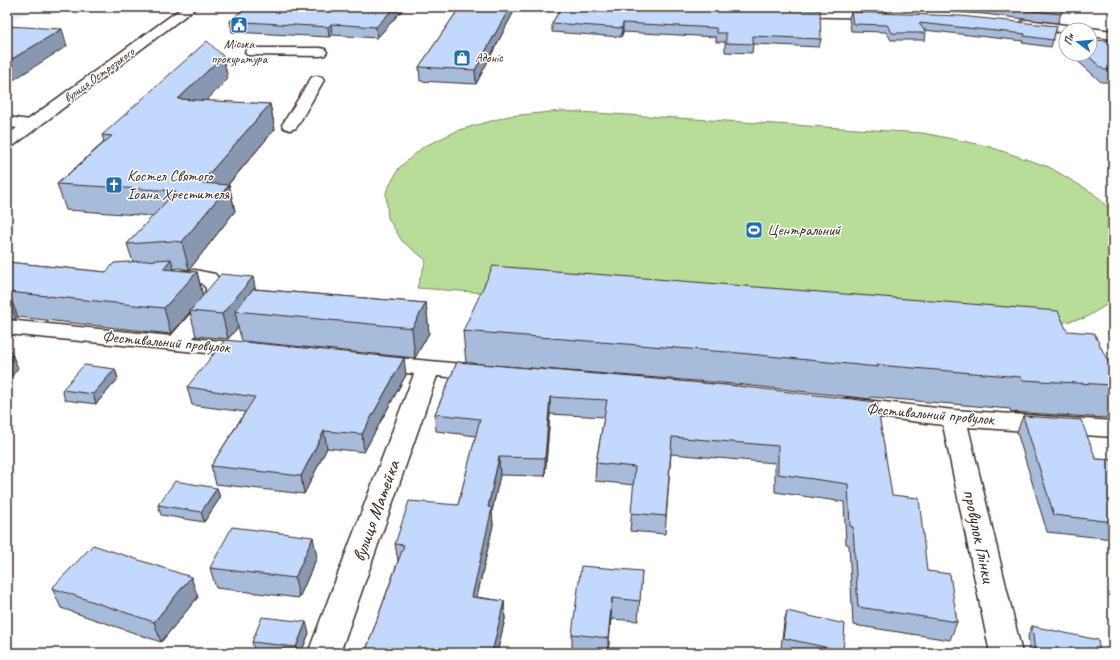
<svg xmlns="http://www.w3.org/2000/svg" width="1120" height="660" font-family="Caveat,sans-serif">
<style>
.built{fill:#edf4fe}
.green{fill:#b8dd98;stroke:#7a845b}
.lines{fill:none;stroke-linecap:round;stroke-linejoin:round}
.minor-casing{stroke:#3b2a1e;stroke-width:3}
.major-casing{stroke:#3b2a1e;stroke-width:3}
.minor{fill:#fff;fill-rule:evenodd}
.major{fill:#fff;fill-rule:evenodd}
.wall{fill:#a7bbda;stroke:#3b2a1e}
.shaded-wall{fill:#8898b1;stroke:#3b2a1e}
.building{fill:#c2d9fd;stroke:#3b2a1e}
.labels{text-anchor:middle;dominant-baseline:central;stroke-width:3;stroke-linejoin:round;paint-order:stroke}
.far-poi-label{font-size:13px;fill:#3b2a1e;stroke:#fff}
.far-street-label{font-size:13px;fill:#3b2a1e;stroke:#fff}
.poi-label{font-size:16px;fill:#3b2a1e;stroke:#fff;text-anchor:start}
.street-label{font-size:16px;fill:#3b2a1e;stroke:#fff}
.near-street-label{font-size:19px;fill:#3b2a1e;stroke:#fff}
</style>
<rect width="100%" height="100%" fill="#fff"/>
<filter id="ink" filterUnits="userSpaceOnUse"><feTurbulence type="fractalNoise" baseFrequency=".025" numOctaves="2"/><feDisplacementMap in="SourceGraphic" scale="8" xChannelSelector="R" yChannelSelector="G"/><feConvolveMatrix kernelMatrix="1 2 1 2 8 2 1 2 1" color-interpolation-filters="sRGB"/></filter>
<g filter="url(#ink)">
<polygon class="built" points="7,7 35,7 7,24"/>
<polygon class="green" points="562,111 923,133 987,146 1049,167 1093,193 1113,212 1113,301 1085,318 1020,331 417,288 426,260 402,241 388,218 386,192 399,168 423,147 459,130 509,116"/>
<g class="lines">
<g class="minor-casing">
<g id="minor">
<polygon points="791,9 881,10 885,11 887,14 885,17 881,18 787,16 785,13 787,10"/>
<polygon points="1027,20 1073,26 1078,27 1079,30 1066,30 1066,33 1022,27 1021,24 1022,21"/>
<polygon points="1090,28 1113,31 1113,39 1090,36 1090,30 1085,30"/>
<polygon points="252,48 320,48 325,49 327,52 325,55 320,56 247,55 245,52 247,49"/>
<polygon points="317,76 322,77 324,80 298,125 296,128 290,130 284,128 282,125 310,80 312,77"/>
<polygon points="7,117 38,121 40,124 38,127 32,129 7,127"/>
<polygon points="195,270 215,274 226,288 226,298 193,338 257,345 260,350 257,355 249,357 7,334 7,320 171,336 205,297 206,288 201,283 169,283 162,281 159,277 162,273"/>
<polygon points="376,356 484,366 492,368 496,373 492,378 484,380 437,376 340,653 308,653 414,374 368,368 365,363 368,358"/>
<polygon points="848,398 954,410 1113,421 1113,437 968,427 1022,653 990,653 943,425 839,412 836,406 839,400"/>
</g>
</g>
<g class="major-casing">
<polygon id="major" points="183,7 197,7 13,146 7,148 7,135"/>
</g>
<use href="#minor" class="minor"/>
<use href="#major" class="major"/>
</g>
<g class="wall">
<polygon points="405,7 377,38 332,35 329,37 232,32 230,21"/>
<polygon points="460,7 513,7 513,13 476,84 420,81 419,67"/>
<polygon points="562,7 821,39 819,47 753,44 752,53 725,52 725,42 716,42 716,37 623,32 621,37 552,32 552,23"/>
<polygon points="740,7 797,7 797,8"/>
<polygon points="848,7 1063,7 1058,23 984,14 917,10 848,9"/>
<polygon points="851,12 1057,26 1051,47 1022,43 1023,41 924,30 926,33 925,40 891,40 886,32 851,31 849,18"/>
<polygon points="1113,41 1113,82 1101,82 1070,54 1090,54"/>
<polygon points="1066,43 1066,51 1064,49"/>
<polygon points="228,79 206,101 270,104 275,129 228,185 229,185 235,211 189,270 179,268 174,269 174,270 197,272 203,296 255,289 426,303 429,333 415,358 242,341 238,327 228,339 196,336 190,312 171,334 18,317 16,319 7,319 7,262 106,272 133,262 127,244 153,216 66,210 57,184 104,142 102,135"/>
<polygon points="463,331 1067,331 1113,372 1113,401 1106,418 1011,412 1010,409 871,397 870,399 735,384 466,363"/>
<polygon points="457,362 737,386 892,495 927,571 957,622 950,640 853,625 849,545 846,544 844,502 775,492 775,463 671,454 665,534 630,531 634,485 595,481 596,463 604,417 550,414 545,476 500,475 492,511 493,525 477,597 504,601 505,619 497,653 365,653 398,561 395,544 458,505 476,436 436,431 435,414"/>
<polygon points="115,369 118,379 96,404 65,400 62,390"/>
<polygon points="406,375 364,452 327,448 304,494 216,484 211,466 245,412 192,405 187,387"/>
<polygon points="1023,416 1096,459 1113,460 1113,539 1047,532 1017,432"/>
<polygon points="217,488 220,498 204,522 161,515 158,505"/>
<polygon points="317,557 299,598 216,588 210,568"/>
<polygon points="642,571 638,621 611,619 608,653 572,653 572,634"/>
<polygon points="52,588 198,597 161,642 61,608"/>
<polygon points="787,611 843,651 842,653 802,653 781,648 784,622"/>
<polygon points="1032,626 1100,653 1030,653 1028,636"/>
<polygon points="309,633 301,653 261,653 255,652 252,642"/>
</g>
<g class="shaded-wall">
<polygon points="7,7 15,7 7,12"/>
<polygon points="395,7 405,7 377,38 376,27"/>
<polygon points="510,7 513,7 513,13 476,84 475,70"/>
<polygon points="623,23 623,32 621,37 622,28"/>
<polygon points="331,24 332,35 329,37 328,27"/>
<polygon points="62,29 67,46 7,84 7,62"/>
<polygon points="223,56 228,79 184,123 178,99"/>
<polygon points="270,104 275,129 207,209 201,183"/>
<polygon points="229,185 235,211 189,270 182,242"/>
<polygon points="171,259 178,284 163,269"/>
<polygon points="197,272 203,297 190,311 190,312 171,334 164,308"/>
<polygon points="253,277 258,302 235,311 238,327 228,339 222,314"/>
<polygon points="8,292 18,317 16,319 7,296 7,293"/>
<polygon points="426,303 429,333 415,358 412,328"/>
<polygon points="7,342 18,368 7,383"/>
<polygon points="404,358 406,375 364,452 362,434"/>
<polygon points="115,369 118,379 96,404 93,394"/>
<polygon points="550,397 550,414 545,476 545,458"/>
<polygon points="324,431 327,448 304,494 301,476"/>
<polygon points="499,457 500,475 492,511 493,525 473,615 472,597 488,507"/>
<polygon points="217,488 220,498 204,522 201,512"/>
<polygon points="313,537 317,557 299,598 295,578"/>
<polygon points="191,577 198,597 161,642 154,622"/>
<polygon points="612,598 611,619 608,653 608,638"/>
<polygon points="504,601 505,619 497,653 492,653"/>
<polygon points="306,622 309,633 301,653 298,653 296,647"/>
</g>
<g class="building">
<polygon points="246,7 395,7 376,27 331,24 328,27 230,21"/>
<polygon points="460,7 510,7 475,70 419,67"/>
<polygon points="562,7 692,7 820,10 821,39 753,36 753,44 726,43 726,33 717,33 716,28 623,23 622,28 552,23"/>
<polygon points="996,7 1063,7 1061,14"/>
<polygon points="851,12 960,16 1057,26 1053,40 1024,36 1025,34 919,23 926,33 892,33 887,25 853,24"/>
<polygon points="7,26 62,29 7,62"/>
<polygon points="1090,40 1113,41 1113,70 1104,70 1086,54 1090,54"/>
<polygon points="207,41 223,56 178,99 270,104 201,183 229,185 182,242 172,241 127,244 176,191 57,184 112,136 102,135"/>
<polygon points="171,259 163,269 197,272 164,308 8,292 7,293 7,262 106,272 114,263"/>
<polygon points="493,266 1058,311 1067,331 1094,333 1113,372 1113,385 1022,380 1021,377 877,365 878,367 739,353 463,331"/>
<polygon points="221,274 253,277 222,314 190,311"/>
<polygon points="253,289 426,303 412,328 235,311"/>
<polygon points="225,340 404,358 362,434 324,431 301,476 211,466 255,397 187,387"/>
<polygon points="457,362 737,386 877,402 892,495 919,498 927,571 950,574 957,622 858,607 853,527 850,526 848,484 778,474 778,446 672,437 666,516 631,513 635,467 596,463 607,400 550,397 545,458 499,457 488,507 492,508 472,597 504,601 492,653 365,653 404,545 395,544 409,501 458,505 480,419 435,414"/>
<polygon points="84,365 115,369 93,394 62,390"/>
<polygon points="1023,416 1081,420 1096,459 1113,460 1113,522 1054,515"/>
<polygon points="175,481 217,488 201,512 158,505"/>
<polygon points="232,527 313,537 295,578 210,568"/>
<polygon points="93,545 191,577 154,622 52,588"/>
<polygon points="581,566 642,571 640,601 612,598 608,638 572,634"/>
<polygon points="787,611 845,624 843,651 783,638"/>
<polygon points="262,617 306,622 296,647 252,642"/>
<polygon points="1032,626 1098,640 1100,653 1035,653"/>
</g>
</g>
<defs>
<g id="civic-square" transform="scale(0.9)"><rect x="-9" y="-9" width="18" height="18" rx="4" fill="#1f6fb2" stroke="#fff"/><path d="M-.6-6.5H3V-4.5H.6V-3L4-1V1h2V6H-6V1h2V-1L-.6-3ZM-1.2 2.5V6h2.4V2.5Z" fill="#fff"/></g>
<g id="shop-square" transform="scale(0.9)"><rect x="-9" y="-9" width="18" height="18" rx="4" fill="#1f6fb2" stroke="#fff"/><path d="M-5-2.5h2.3a2.7 3.5 0 0 1 5.4 0H5L5.5 6h-11ZM-1.5-2.5h3a1.5 2.3 0 0 0-3 0Z" fill="#fff"/></g>
<g id="church-square" transform="scale(0.9)"><rect x="-9" y="-9" width="18" height="18" rx="4" fill="#1f6fb2" stroke="#fff"/><path d="M-1.2-6h2.4v3.5h3.3v2.4h-3.3V6h-2.4V-.1h-3.3v-2.4h3.3Z" fill="#fff"/></g>
<g id="stadium-square" transform="scale(0.9)"><rect x="-9" y="-9" width="18" height="18" rx="4" fill="#1f6fb2" stroke="#fff"/><path d="M0-5a6.5 5 0 1 0 0 10a6.5 5 0 1 0 0-10ZM-3.5-1.8h7v3.6h-7Z" fill="#fff"/></g>
</defs>
<g fill-rule="evenodd">
<use href="#civic-square" x="239" y="25"/>
<use href="#shop-square" x="462" y="58"/>
<use href="#church-square" x="114" y="185"/>
<use href="#stadium-square" x="754" y="230"/>
</g>
<g class="labels">
<g class="far-poi-label">
<text x="239" y="44">Міська<tspan x="239" dy="15">прокуратура</tspan></text>
<text x="475" y="58" text-anchor="start">Адоніс</text>
</g>
<g class="far-street-label">
<text transform="translate(99 75) rotate(-36)">вулиця Острозького</text>
</g>
<g class="poi-label">
<text x="127" y="176">Костел Святого<tspan x="127" dy="18">Іоана Хрестителя</tspan></text>
<text x="767" y="230">Центральний</text>
</g>
<g class="street-label">
<text transform="translate(166 342) rotate(5)">Фестивальний провулок</text>
<text transform="translate(930 414) rotate(5)">Фестивальний провулок</text>
</g>
<g class="near-street-label">
<text transform="translate(376 511) rotate(-70)">вулиця Матейка</text>
<text transform="translate(979 536) rotate(78)">провулок Глінки</text>
</g>
</g>
<rect width="1120" height="660" fill="none" stroke="#fff" stroke-width="24"/>
<rect x="12" y="12" width="1096" height="636" fill="none" stroke="#3b2a1e" stroke-width="1.5" filter="url(#ink)"/>
<g transform="translate(1078 42) rotate(286)"><circle r="19" fill="#ffffff" stroke="#b1aaa5"/>
<path d="M0-3L7 15L0 10L-7 15Z" fill="#1f6fb2"/>
<text y="-6" font-size="11" font-weight="bold" text-anchor="middle" fill="#3b2a1e">Пн</text>
</g>
</svg>
